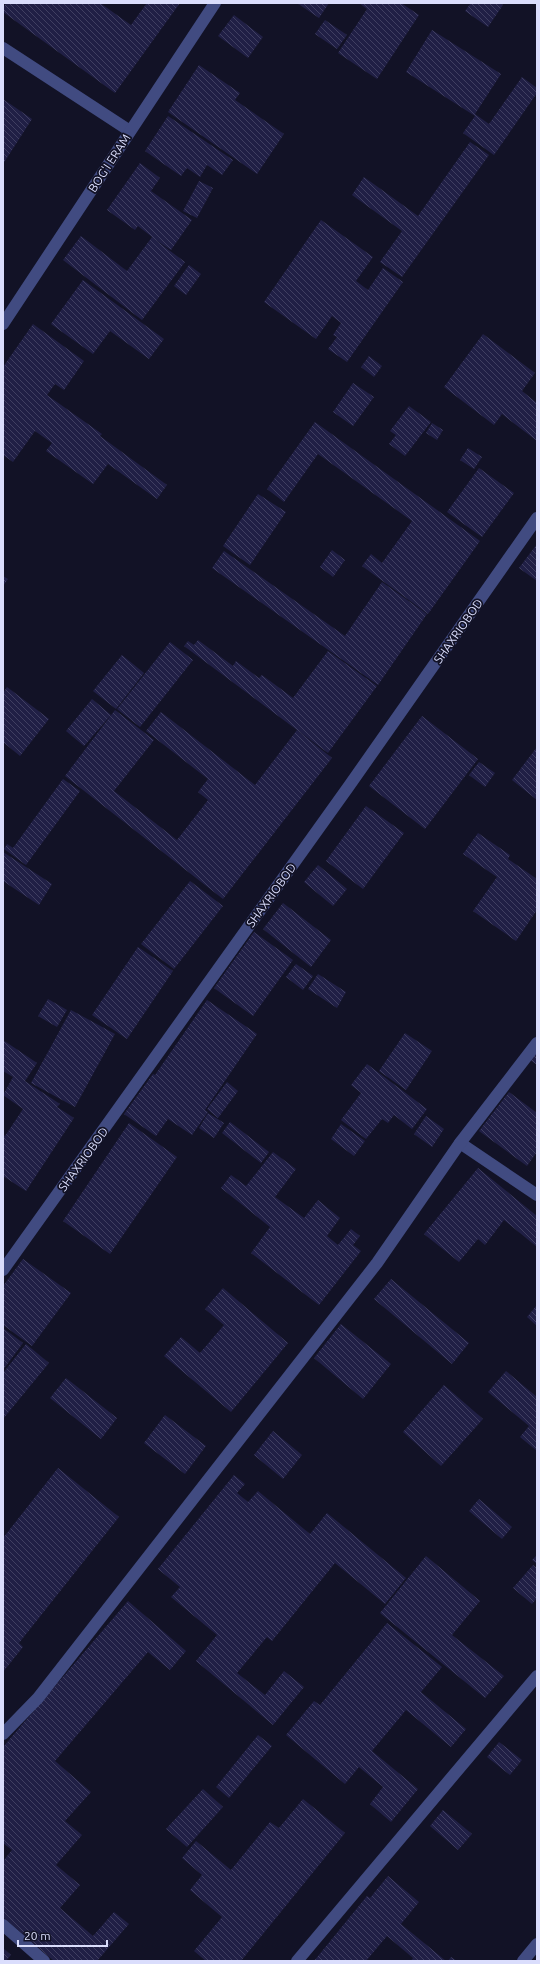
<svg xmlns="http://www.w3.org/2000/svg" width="540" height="1964" font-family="Ubuntu,sans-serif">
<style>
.building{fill:url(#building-back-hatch)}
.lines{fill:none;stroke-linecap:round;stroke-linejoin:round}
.minor{stroke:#414b81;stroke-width:12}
.labels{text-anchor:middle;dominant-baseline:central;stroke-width:3.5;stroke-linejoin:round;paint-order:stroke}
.street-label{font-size:12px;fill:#daddfc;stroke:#121226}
</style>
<defs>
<pattern id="building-back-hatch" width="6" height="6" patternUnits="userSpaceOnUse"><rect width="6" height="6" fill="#201f45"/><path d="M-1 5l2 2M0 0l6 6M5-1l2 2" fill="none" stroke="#403f61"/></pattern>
</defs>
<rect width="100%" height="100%" fill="#121226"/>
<g class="building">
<polygon points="6,3 100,3 131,25 147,3 180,3 115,93 3,12 3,8"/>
<polygon points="297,3 329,3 319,18"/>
<polygon points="359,3 401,3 419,15 377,79 338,53 367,9"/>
<polygon points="471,3 500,3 503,5 488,27 465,11"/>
<polygon points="234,15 263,37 248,58 218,36"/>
<polygon points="325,20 347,35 337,49 315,34"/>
<polygon points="432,30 501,74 475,114 489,124 522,77 537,88 537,93 494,155 463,133 475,116 406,72"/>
<polygon points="199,65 240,93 235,100 284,134 257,174 168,112"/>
<polygon points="3,99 32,119 3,164"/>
<polygon points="168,116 233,160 222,175 207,165 200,177 187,168 181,176 145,151"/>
<polygon points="470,142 489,155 402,277 380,262 402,231 352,195 364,177 418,216"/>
<polygon points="140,163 160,178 151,191 192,220 171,250 154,239 185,262 142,320 63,260 81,236 127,271 152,237 138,226 135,230 107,210"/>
<polygon points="199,181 213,188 197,218 183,211"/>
<polygon points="321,220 373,257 356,281 368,290 383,268 403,282 347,362 328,349 337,337 333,335 341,323 332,316 316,339 264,302"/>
<polygon points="189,265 201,274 186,295 174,286"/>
<polygon points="83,280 164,339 149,359 110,331 93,354 51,324"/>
<polygon points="33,324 84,361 64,390 55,384 47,395 102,434 100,436 167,485 157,499 108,464 93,484 46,451 52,443 35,431 13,462 3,455 3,367"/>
<polygon points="483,334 535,373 522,391 537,403 537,441 502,414 494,425 444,387"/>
<polygon points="369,356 382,366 374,377 361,367"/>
<polygon points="353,383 374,397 353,426 333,412"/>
<polygon points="409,406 431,422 405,456 389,444 396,435 390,431"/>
<polygon points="315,422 480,541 428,614 362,566 371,554 382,563 412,521 318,454 284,502 267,489"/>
<polygon points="432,423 443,430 437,440 426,433"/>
<polygon points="468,448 482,457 474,469 460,460"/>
<polygon points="479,468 514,493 482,537 447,512"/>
<polygon points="258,494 286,512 250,565 223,546"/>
<polygon points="537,544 537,581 519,568"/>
<polygon points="332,550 345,560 333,577 320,567"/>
<polygon points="224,551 345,636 382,582 427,614 378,685 212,568"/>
<polygon points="3,576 8,579 3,586"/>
<polygon points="198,640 233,666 236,661 259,678 262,675 293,698 328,651 377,686 328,753 184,646 188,641 194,645"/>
<polygon points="170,642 193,660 140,727 117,709"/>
<polygon points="122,655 144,673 116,709 93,691"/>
<polygon points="7,687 49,719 20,756 3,742 3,693"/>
<polygon points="92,699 111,715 84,746 66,731"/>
<polygon points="115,710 154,740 114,791 177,840 208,800 198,792 208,779 146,731 161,712 255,785 297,730 332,758 223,899 65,776"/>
<polygon points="422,716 478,759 425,829 369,786"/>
<polygon points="537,747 537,800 512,780"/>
<polygon points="479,762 495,773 485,787 469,775"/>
<polygon points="63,779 80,791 26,865 4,849 7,844 13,848"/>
<polygon points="366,806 404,833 363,889 326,861"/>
<polygon points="478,833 510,855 508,859 537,879 537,910 516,941 473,911 497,877 463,854"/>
<polygon points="3,852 52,884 39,905 3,881"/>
<polygon points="318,865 347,889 333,906 304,882"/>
<polygon points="190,881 223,906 174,969 141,944"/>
<polygon points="283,903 331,940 311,967 263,929"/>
<polygon points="254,932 293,960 253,1016 214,988"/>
<polygon points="138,947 173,971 127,1039 92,1015"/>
<polygon points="296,964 313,976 303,990 286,977"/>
<polygon points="318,974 346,992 337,1008 308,989"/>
<polygon points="48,999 67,1010 57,1027 38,1016"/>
<polygon points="207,1000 257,1034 205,1110 208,1112 192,1135 168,1119 156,1136 124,1114 153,1074 155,1075"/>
<polygon points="71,1010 115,1034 75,1107 31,1083"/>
<polygon points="405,1033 432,1051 406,1090 379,1071"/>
<polygon points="3,1040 37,1063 25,1081 60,1104 57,1107 74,1118 26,1191 3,1176 3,1135 5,1136 23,1109 3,1095 13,1077 3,1071"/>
<polygon points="537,1050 537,1065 530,1060"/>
<polygon points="367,1064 427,1109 412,1129 394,1115 388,1123 382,1119 366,1139 341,1120 361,1093 351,1085"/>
<polygon points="227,1082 238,1091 218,1118 207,1109"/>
<polygon points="509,1092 537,1113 537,1152 527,1166 479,1131"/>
<polygon points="208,1113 224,1123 214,1138 199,1128"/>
<polygon points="426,1116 444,1129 432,1147 414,1134"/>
<polygon points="230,1122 269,1152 261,1163 222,1133"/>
<polygon points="129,1123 177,1157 110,1254 63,1221"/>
<polygon points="341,1124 365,1141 354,1156 331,1139"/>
<polygon points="273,1152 296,1169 275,1197 304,1218 318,1200 340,1218 327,1236 338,1245 351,1229 360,1236 353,1245 361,1251 319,1305 251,1253 270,1227 221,1188 231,1175 246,1186"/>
<polygon points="478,1168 537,1216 537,1247 504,1220 485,1245 478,1239 459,1262 424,1234"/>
<polygon points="23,1259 71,1293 32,1346 3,1325 3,1286"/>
<polygon points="391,1279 469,1343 452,1364 374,1299"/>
<polygon points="223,1288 288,1343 231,1412 164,1356 181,1337 200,1353 224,1325 205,1309"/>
<polygon points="537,1305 537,1326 527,1317"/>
<polygon points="341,1324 391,1364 363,1399 314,1358"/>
<polygon points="3,1328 23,1343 3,1370"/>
<polygon points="26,1344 49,1363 3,1419 3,1373"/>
<polygon points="506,1371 537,1397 537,1451 520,1437 529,1426 488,1392"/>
<polygon points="66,1378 117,1418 101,1439 50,1398"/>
<polygon points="444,1385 483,1419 441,1466 403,1432"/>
<polygon points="165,1415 206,1446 185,1474 144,1443"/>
<polygon points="273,1431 302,1455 283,1479 254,1455"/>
<polygon points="58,1468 119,1517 19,1643 23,1647 3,1672 3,1538"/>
<polygon points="234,1475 245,1484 237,1493 248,1502 258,1491 310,1534 327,1513 406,1578 385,1604 335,1563 272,1641 267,1637 237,1673 265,1695 284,1671 304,1687 273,1725 196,1661 217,1635 171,1597 180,1587 158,1569"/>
<polygon points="479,1499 512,1527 502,1539 469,1511"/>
<polygon points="537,1555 537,1564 532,1560"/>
<polygon points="426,1556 480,1601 452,1635 504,1676 485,1698 380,1613"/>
<polygon points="533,1565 537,1568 537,1598 532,1604 513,1588"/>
<polygon points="128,1601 186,1651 170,1670 148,1652 55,1761 91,1792 65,1821 82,1835 56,1865 80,1885 60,1908 93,1936 114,1912 129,1924 97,1961 54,1961 3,1917 3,1861 12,1850 3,1843 3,1747"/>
<polygon points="387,1623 442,1667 421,1692 466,1729 451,1747 406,1710 372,1751 418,1789 391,1822 370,1804 383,1787 359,1767 345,1784 286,1735 314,1701 320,1705"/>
<polygon points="258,1735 272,1746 229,1798 216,1787"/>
<polygon points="499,1742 522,1760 510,1775 487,1757"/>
<polygon points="203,1789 223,1807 187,1847 166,1829"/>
<polygon points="303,1799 345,1833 241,1961 206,1961 194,1951 222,1917 190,1890 202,1875 182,1858 196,1841 231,1870 270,1822 279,1828"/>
<polygon points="443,1810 472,1834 458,1850 430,1826"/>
<polygon points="388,1876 419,1902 401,1924 446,1961 411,1961 413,1958 387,1936 366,1961 314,1961 367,1896 370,1898"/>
<polygon points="3,1948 11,1955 6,1961 3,1961"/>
<polygon points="451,1957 457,1961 448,1961"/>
</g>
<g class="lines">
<g class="minor">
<polyline points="3,48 130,131"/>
<polyline points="3,324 215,3"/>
<polyline points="460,1143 537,1195"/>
<polyline points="3,1270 349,786 537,518"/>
<polyline points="3,1734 38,1698 377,1263 460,1143 537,1043"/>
<polyline points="3,1925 44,1961"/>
<polyline points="297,1961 537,1676"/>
<polyline points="523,1961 537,1944"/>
</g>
</g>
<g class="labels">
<g class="street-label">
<text transform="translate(109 163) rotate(-57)">BOG'I ERAM</text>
<text transform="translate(458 631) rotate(-55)">SHAXRIOBOD</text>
<text transform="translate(271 895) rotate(-54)">SHAXRIOBOD</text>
<text transform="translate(83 1159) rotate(-54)">SHAXRIOBOD</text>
</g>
</g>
<rect width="540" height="1964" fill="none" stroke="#daddfc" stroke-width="8"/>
<path d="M18 1940v6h89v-6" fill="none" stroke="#daddfc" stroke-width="2"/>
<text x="24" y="1940" font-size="12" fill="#daddfc" stroke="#121226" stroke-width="3" paint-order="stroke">20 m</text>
</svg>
